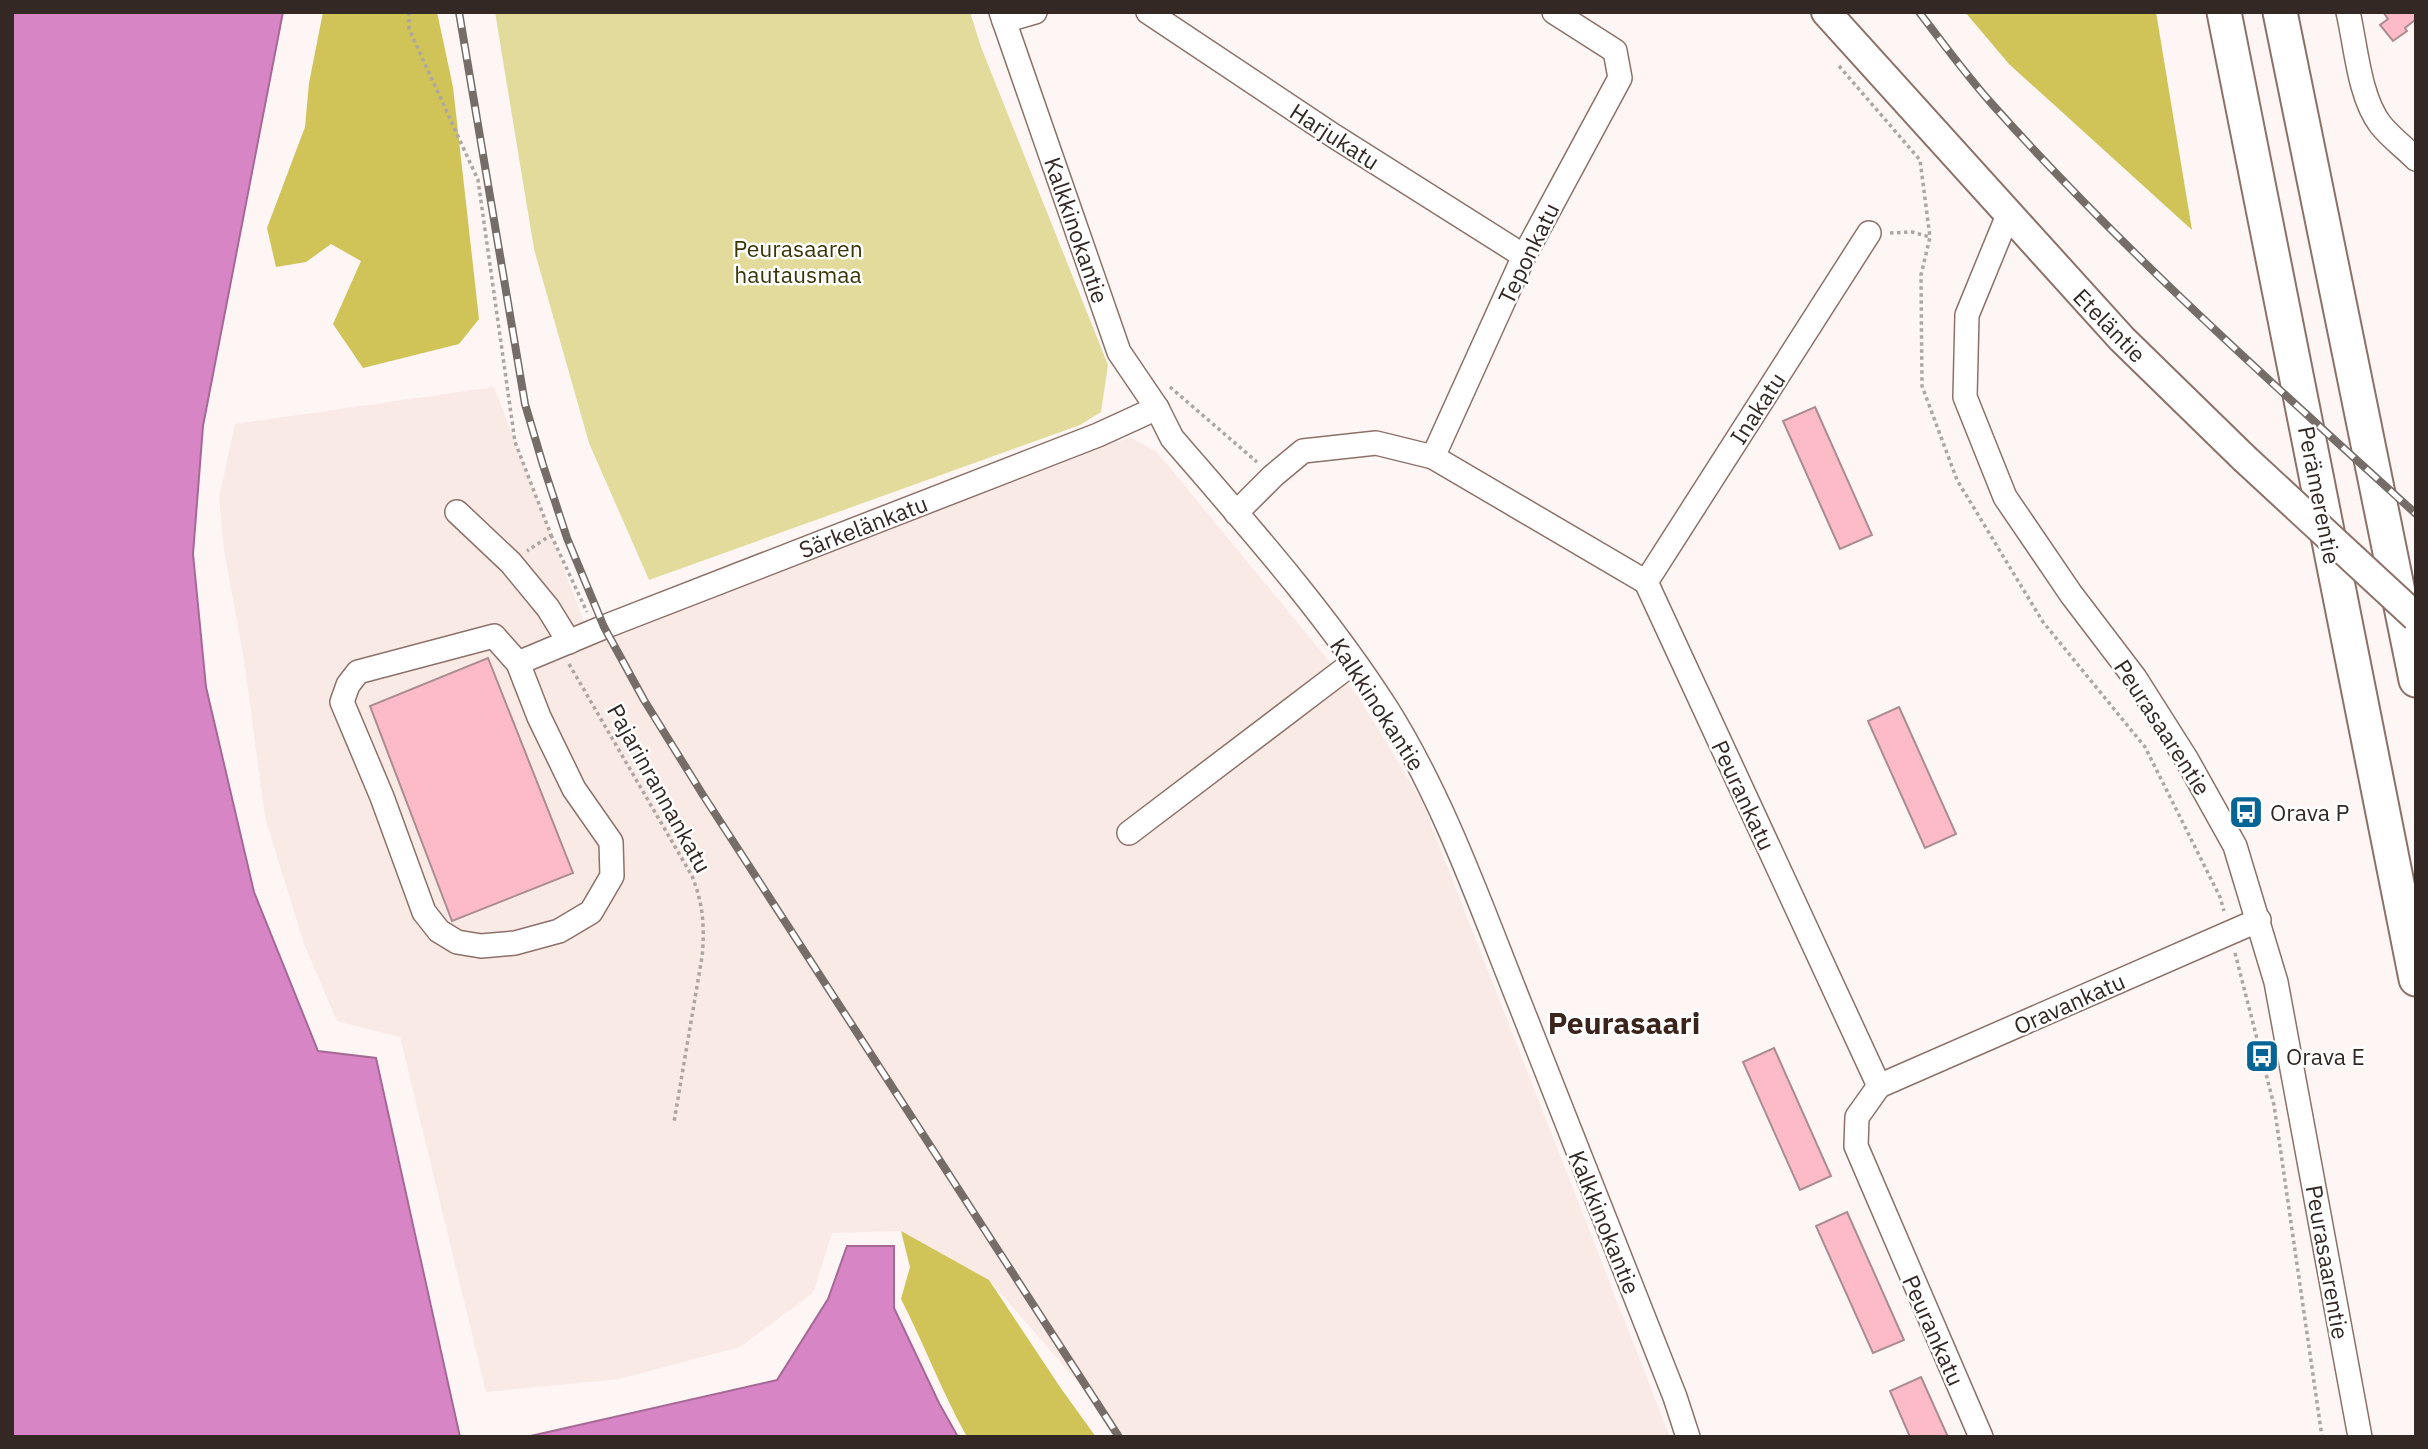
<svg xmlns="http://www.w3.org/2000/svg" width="2428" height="1449" font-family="'IBM Plex Sans',sans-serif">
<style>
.built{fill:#faeae5}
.green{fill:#e2db9c}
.forest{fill:#d0c358}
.water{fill:#d785c5;stroke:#a66995;stroke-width:2}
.building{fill:#fdbbc7;stroke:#ab8c91;stroke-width:2}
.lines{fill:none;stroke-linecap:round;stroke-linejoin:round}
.minor-casing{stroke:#8d7169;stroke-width:26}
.major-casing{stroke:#8d7169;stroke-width:32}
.highway-casing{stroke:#8d7169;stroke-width:37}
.path{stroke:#aea6a3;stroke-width:3.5;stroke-dasharray:3.5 3.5;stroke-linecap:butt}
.minor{stroke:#fff;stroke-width:23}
.major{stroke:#fff;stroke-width:28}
.highway{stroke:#fff;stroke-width:33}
.rail-casing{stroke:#766d69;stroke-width:8}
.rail{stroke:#fff;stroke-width:5;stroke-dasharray:16;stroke-linecap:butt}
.major-bridge-casing{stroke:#8d7169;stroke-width:32;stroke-linecap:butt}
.major-bridge{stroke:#fff;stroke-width:28}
.labels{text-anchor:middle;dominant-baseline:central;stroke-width:5;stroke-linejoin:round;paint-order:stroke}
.street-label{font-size:23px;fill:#332824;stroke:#fff}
.park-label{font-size:23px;fill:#3b3607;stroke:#fff}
.poi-label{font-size:23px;fill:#332824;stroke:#fff;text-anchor:start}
.district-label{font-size:30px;font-weight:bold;fill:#3a241c;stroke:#fff}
</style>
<rect width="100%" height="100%" fill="#fdf6f4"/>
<polygon class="built" points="494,387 593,645 1130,437 1157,452 1357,695 1421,799 1670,1437 1126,1437 989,1280 900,1231 832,1233 813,1293 740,1347 619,1379 486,1392 400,1037 337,1021 304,944 265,817 244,660 224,550 219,498 235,424"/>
<polygon class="green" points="495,12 970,12 981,47 1108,365 1101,412 1080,425 649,580 589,443 534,249"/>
<g class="forest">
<polygon points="323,12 437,12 453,87 479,319 459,344 363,368 333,324 361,261 331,244 306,262 276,267 267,228 305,127 309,83"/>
<polygon points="1965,12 2156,12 2192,230 2009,64"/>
<path d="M901,1231L989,1280L1060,1387L1096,1437H967C942,1392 924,1344 901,1299L910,1267Z"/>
</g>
<g class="water">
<polygon points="12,12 283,12 203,426 193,554 206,687 254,892 318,1051 376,1058 460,1437 12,1437"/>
<polygon points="847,1246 894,1246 894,1308 939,1403 958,1437 526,1437 777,1380 828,1299"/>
</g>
<g class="building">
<polygon points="2383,12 2416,12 2416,19 2405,28 2407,31 2393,41 2380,25 2388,19"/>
<polygon points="1815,407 1872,535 1840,549 1783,421"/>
<polygon points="488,658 573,873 452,921 370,706"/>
<polygon points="1899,707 1956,834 1925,848 1868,721"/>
<polygon points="1774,1048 1831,1176 1800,1190 1743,1062"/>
<polygon points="1847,1212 1904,1340 1873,1353 1816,1226"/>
<polygon points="1921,1377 1948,1437 1910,1437 1890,1391"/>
</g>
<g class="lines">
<g class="minor-casing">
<g id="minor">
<path d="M1001,12L1119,352L1157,408L1172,438C1247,525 1325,612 1387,709C1444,800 1480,904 1520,1004C1571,1135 1623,1266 1675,1397L1688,1437"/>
<polyline points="1148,12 1334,136 1524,256"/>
<path d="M2348,12C2356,46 2359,96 2380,124C2390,137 2404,147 2416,159"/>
<polyline points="1004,21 1035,12"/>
<polyline points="2008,215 1967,315 1965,397 2005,497 2071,594 2135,678 2187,760 2235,846 2276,982 2360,1437"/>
<polyline points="1433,457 1524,256 1620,78 1615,51 1554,12"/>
<polyline points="457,512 511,563 548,608 569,642"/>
<polyline points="1236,513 1273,476 1303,451 1376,443 1433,457 1646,582 1879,1086 1857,1117 1856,1146 1981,1437"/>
<polyline points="1646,582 1869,233"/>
<polyline points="518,663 539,717 574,789 611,842 612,876 591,912 559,931 515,943 481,946 457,942 439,931 424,912 382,797 342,702 348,685 358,672 494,636 518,663 604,627 1098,435 1157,408"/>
<polyline points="1129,833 1354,662"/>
<polyline points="1879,1086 2259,920"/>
</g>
</g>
<g class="major-casing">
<polyline id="major" points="1826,12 2122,339 2244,458"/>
</g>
<g class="highway-casing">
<g id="highway">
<polyline points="2224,12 2416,979"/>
<polyline points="2280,12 2416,680"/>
</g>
</g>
<g class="path">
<polyline points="409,12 409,29 478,180 515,442 551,535 527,551"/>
<polyline points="1839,66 1920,160 1930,237 1921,275 1922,386 1957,480 2043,622 2145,747 2220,897 2224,911"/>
<polyline points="1890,233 1912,232 1930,237"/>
<polyline points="1170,387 1257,462"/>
<polyline points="551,535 587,612"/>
<path d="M569,664L692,876C703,903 705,928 702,957L674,1122"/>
<polyline points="2235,953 2274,1105 2322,1437"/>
</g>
<use href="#minor" class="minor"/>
<use href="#major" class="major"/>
<use href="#highway" class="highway"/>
<g class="rail-casing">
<g id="rail">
<polyline points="459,12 525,404 543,465 567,538 604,627 644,700 703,795 1119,1437"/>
<path d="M1919,12C1943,43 1966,75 1992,104C2123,251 2270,381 2416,514"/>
</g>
</g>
<use href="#rail" class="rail"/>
<g class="major-bridge-casing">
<polyline id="major-bridge" points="2244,458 2416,617"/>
</g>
<use href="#major-bridge" class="major-bridge"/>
</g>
<defs>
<g id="bus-square" transform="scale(1.75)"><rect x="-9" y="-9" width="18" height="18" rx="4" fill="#066594" stroke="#fff"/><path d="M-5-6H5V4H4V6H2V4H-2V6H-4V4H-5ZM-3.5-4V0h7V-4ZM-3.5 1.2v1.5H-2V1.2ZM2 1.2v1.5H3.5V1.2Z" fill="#fff"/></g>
</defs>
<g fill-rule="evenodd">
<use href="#bus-square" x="2246" y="812"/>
<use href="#bus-square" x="2262" y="1056"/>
</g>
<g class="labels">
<g class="street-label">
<text transform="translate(1335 136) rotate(33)">Harjukatu</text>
<text transform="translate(1077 230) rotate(71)">Kalkkinokantie</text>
<text transform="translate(1528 253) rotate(-64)">Teponkatu</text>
<text transform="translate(2110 325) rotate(46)">Eteläntie</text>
<text transform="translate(1757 408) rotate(-57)">Inakatu</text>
<text transform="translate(2320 495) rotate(79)">Perämerentie</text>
<text transform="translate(863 526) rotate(-21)">Särkelänkatu</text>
<text transform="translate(1378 704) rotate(57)">Kalkkinokantie</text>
<text transform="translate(2163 727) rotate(57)">Peurasaarentie</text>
<text transform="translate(660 788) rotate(61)">Pajarinrannankatu</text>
<text transform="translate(1744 795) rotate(65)">Peurankatu</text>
<text transform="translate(2069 1003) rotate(-24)">Oravankatu</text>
<text transform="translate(1605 1222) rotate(68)">Kalkkinokantie</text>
<text transform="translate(2328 1262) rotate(80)">Peurasaarentie</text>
<text transform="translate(1934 1330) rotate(66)">Peurankatu</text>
</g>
<g class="park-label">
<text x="798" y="248">Peurasaaren<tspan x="798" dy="26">hautausmaa</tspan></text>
</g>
<g class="poi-label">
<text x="2270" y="812">Orava P</text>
<text x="2286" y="1056">Orava E</text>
</g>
<g class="district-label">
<text x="1624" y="1022">Peurasaari</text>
</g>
</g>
<rect width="2428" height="1449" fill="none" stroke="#332824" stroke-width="28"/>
</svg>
